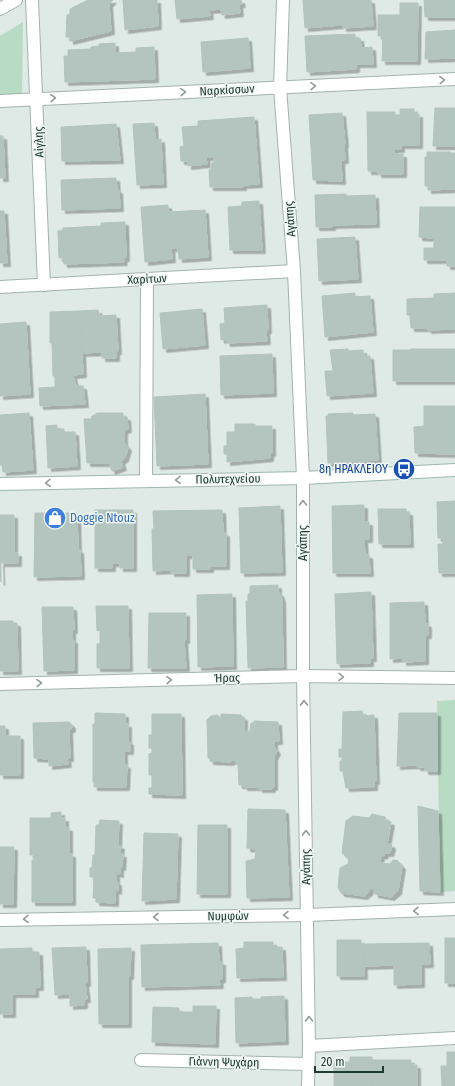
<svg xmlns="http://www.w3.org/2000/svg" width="455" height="1086" font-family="'Fira Sans Condensed',sans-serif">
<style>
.green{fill:#b7dcc3}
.building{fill:#b4c5bf;stroke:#b1c4bd;filter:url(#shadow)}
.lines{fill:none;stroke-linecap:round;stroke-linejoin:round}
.street-casing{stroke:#a2b2ad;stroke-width:14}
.secondary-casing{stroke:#9eb6af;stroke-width:14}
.street{stroke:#fff;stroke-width:12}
.secondary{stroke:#fff;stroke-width:12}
.oneway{stroke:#909c9a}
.labels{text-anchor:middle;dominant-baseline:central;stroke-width:3;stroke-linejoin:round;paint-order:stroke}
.street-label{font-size:12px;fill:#203a35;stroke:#eff7f3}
.transit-label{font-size:12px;fill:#164399;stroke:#eff7f3;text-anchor:end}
.shop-label{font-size:12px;fill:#366cbe;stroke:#eff7f3;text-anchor:start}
</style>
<defs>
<filter id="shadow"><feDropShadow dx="3.5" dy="3.5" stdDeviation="0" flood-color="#0004"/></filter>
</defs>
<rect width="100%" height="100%" fill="#dfeae6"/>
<g class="green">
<polygon points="23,22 22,96 0,96 0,36"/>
<polygon points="455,700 455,891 440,892 437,701"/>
</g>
<g class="building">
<polygon points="88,0 113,0 109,4 111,31 70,41 70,37 66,37 67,15 70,14 70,9"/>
<polygon points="123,0 157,0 158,26 125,30"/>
<polygon points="175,0 241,0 242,4 239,4 240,13 222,15 221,9 209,10 210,16 177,19"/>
<polygon points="303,0 339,0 341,25 305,28"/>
<polygon points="339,0 371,0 373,26 343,28 342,18 340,18"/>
<polygon points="424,0 455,0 455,17 425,17"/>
<polygon points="400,3 418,3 417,61 382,61 383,36 378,36 378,15 400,15"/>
<polygon points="455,30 455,58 425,59 426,32"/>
<polygon points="355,34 355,38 360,38 361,48 372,47 373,64 356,64 356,69 307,72 305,36"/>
<polygon points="248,38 250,68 203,72 201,42"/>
<polygon points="115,43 115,53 136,52 136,48 154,47 155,79 65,82 64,56 68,56 68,50 91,49 91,47 99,46 99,44"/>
<polygon points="435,108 455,108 455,146 433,146"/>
<polygon points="400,109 414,109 414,114 419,114 419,145 401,145 401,149 394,149 394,154 403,154 403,174 378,174 378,171 368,171 367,112 395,112 395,115 400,115"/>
<polygon points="342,113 345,144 344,144 345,160 341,160 342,181 313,180 309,115"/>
<polygon points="254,117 259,184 243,185 243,187 210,187 209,170 211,170 211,163 214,163 214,157 206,157 207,164 188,166 188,161 181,161 180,147 184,146 182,127 198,126 198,121"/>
<polygon points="154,123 155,140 161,139 163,184 137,185 133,124"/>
<polygon points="116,124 120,160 62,161 61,127"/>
<polygon points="0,136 3,136 5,178 0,178"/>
<polygon points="427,152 450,152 450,153 455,153 455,189 428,190 428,186 425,186 425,157 427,157"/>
<polygon points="116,178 117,190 119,190 120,208 62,210 61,180"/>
<polygon points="346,194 346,196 375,195 376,224 332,225 332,227 316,227 315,195"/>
<polygon points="259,201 262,250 230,250 228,207 242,206 242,202"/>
<polygon points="168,205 172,259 145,262 141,207"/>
<polygon points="420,207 455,207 455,266 447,266 447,260 424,260 424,248 434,248 434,238 419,237"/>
<polygon points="205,210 208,257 179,259 178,248 171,248 168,212"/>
<polygon points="0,211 4,211 7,263 0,263"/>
<polygon points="125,222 126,258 123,258 124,262 64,264 63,257 59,258 58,231 63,230 63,228 101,226 101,223"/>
<polygon points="355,237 358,279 319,281 317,239"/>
<polygon points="355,293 355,297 370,296 373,332 325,337 322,296"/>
<polygon points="455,293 455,329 428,330 428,328 411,328 410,315 407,315 407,299 434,298 434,294"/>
<polygon points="267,305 268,330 266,331 267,341 227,343 226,339 221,340 220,324 225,323 224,308"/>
<polygon points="202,309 205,345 163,349 160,313"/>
<polygon points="98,310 99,316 116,315 118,351 116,351 116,358 102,358 102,352 82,353 80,311"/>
<polygon points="80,311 83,374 73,375 74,381 55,382 55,376 53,376 52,343 50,343 50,312"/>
<polygon points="26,322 30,394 0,396 0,324"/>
<polygon points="348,349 348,351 363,350 364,356 370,356 373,393 327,396 325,371 333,371 330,350"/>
<polygon points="411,349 455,349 455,381 393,381 393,350 411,350"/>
<polygon points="272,354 273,393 221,395 220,356"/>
<polygon points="75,381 76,386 83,386 85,404 40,406 39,388 55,387 55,382"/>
<polygon points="205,394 208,464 157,466 154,397"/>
<polygon points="424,406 455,406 455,454 415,453 414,427 424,426"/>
<polygon points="29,413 33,470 3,472 2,465 0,465 0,415"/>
<polygon points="97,413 123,413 123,417 127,417 128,429 124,430 124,442 128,448 125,458 121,461 123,467 112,471 109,463 87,463 84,419 92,419 91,417"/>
<polygon points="353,413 353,415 375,414 378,460 328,463 326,416 329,416 328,414"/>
<polygon points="235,424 255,424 255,426 272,426 272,453 270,453 270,458 227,462 227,454 224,454 224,446 227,446 227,432 235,432"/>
<polygon points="57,425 57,429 64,429 64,432 75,432 77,466 48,468 46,426"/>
<polygon points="455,501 455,573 439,573 438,544 443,544 443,538 438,538 437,502"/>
<polygon points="364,505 364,522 369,522 369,539 364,539 365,555 369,555 370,573 333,573 332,506"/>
<polygon points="280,506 282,572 241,573 239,508"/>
<polygon points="378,509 406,509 406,512 409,512 410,544 379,544"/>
<polygon points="95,510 133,510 133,568 120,568 120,563 112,563 112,568 95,568"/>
<polygon points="222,510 223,533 226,533 226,566 210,566 210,569 193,569 193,555 186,555 186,573 171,573 171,570 153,571 152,529 154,529 153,511"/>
<polygon points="35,513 77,513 78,550 80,550 81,576 34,577"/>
<polygon points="0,515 14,515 14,553 18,553 18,563 0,563 1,582"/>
<polygon points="278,585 278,593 280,593 282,599 283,667 248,668 246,601 248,601 248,594 250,594 250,586"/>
<polygon points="371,592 373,658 370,658 370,663 337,664 335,594"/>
<polygon points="232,594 233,666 198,667 197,595"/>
<polygon points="424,602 425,623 428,624 428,635 425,635 425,661 403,662 403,658 390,659 390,603"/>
<polygon points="96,606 128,606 129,668 97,668 97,644 100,644 100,630 97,631"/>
<polygon points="42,607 73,607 74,630 72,630 72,640 74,640 74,670 44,671"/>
<polygon points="149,613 186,613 186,640 184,640 186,668 148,668"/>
<polygon points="0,621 13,621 13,623 17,623 18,671 0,671"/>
<polygon points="362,711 363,716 374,715 376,781 374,781 374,787 346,788 343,771 340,771 340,761 342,761 342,757 339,757 339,749 342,749 343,712"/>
<polygon points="95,713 125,714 125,724 128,724 128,741 130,742 130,751 124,751 124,765 127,765 126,787 94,787 94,782 93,782 93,724 95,724"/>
<polygon points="399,713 437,713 437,771 425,771 425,767 417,767 417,765 397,766"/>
<polygon points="152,714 181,714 182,795 149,794 149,788 152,788 152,775 149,775 149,754 152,753 152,748 149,748 149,735 152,735"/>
<polygon points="221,714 241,715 242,717 244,717 244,732 250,731 251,723 254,723 254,721 278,722 279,741 274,741 274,746 277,751 274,757 274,787 272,786 272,789 259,789 259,787 244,787 244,785 239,785 238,765 233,760 230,762 210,761 210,758 208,758 207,720 211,716 217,715 221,718"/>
<polygon points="69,722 72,725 72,728 69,730 70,758 67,758 68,764 49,766 49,759 34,758 33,723"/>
<polygon points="0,726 5,726 5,736 20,736 20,775 0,775"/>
<polygon points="418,806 438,811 440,892 420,891"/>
<polygon points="248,809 285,810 289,897 247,898 246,861 255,859 256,849 247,848"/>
<polygon points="61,812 61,818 65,818 65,827 69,828 69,855 30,855 30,818 51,818 51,813"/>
<polygon points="372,814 385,817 386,821 391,822 387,844 391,844 392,847 390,853 385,853 384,856 381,855 380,863 390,864 393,860 398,861 402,866 398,891 391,897 375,894 374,889 370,888 369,892 364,896 341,893 338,887 340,868 348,864 349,859 342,853 346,821 353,816 369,818"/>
<polygon points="100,820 119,821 118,845 121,846 120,854 123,854 122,867 120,867 120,874 116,873 116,882 118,882 118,891 115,890 115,903 96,902 96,898 93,898 94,877 90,877 90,868 92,868 93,855 95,855 96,825 99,825"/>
<polygon points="198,825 227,825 227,894 197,894"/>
<polygon points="144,833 178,834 176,899 142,901"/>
<polygon points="0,847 14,847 13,904 0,904"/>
<polygon points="72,854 72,902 32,902 32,860 34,860 35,855"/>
<rect x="445" y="938" width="10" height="45"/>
<polygon points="337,940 361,940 361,944 363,944 364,976 337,976"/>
<polygon points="244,942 273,942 273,947 282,947 283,977 237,978 236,949 244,948"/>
<polygon points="218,943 219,962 222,962 222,979 219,980 220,985 142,987 141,945"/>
<polygon points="429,943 430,964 364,966 363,944"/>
<polygon points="86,947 87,983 85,983 87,999 84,999 84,1005 70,1006 70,994 55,995 52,948"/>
<polygon points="32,948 32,952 39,952 40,987 35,987 35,994 12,994 12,1014 0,1014 0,949"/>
<polygon points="131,948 130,976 128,976 128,1024 99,1024 98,949"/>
<polygon points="394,965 421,965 421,984 394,985"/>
<polygon points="284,996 285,1041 236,1043 235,998 252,997 252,999 261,999 261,997"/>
<polygon points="193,1006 216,1006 215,1044 152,1042 153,1007 179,1008 179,1012 193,1012"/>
<polygon points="447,1052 455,1052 455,1086 442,1086 441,1066 447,1066"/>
<polygon points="350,1057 372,1057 372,1086 334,1086 334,1062 350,1062"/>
<polygon points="372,1060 411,1060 411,1065 417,1065 417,1086 372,1086"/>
</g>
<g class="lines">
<g class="street-casing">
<g id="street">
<polyline points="32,0 44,285"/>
<polyline points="283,0 280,88 294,271 303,478 303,676 309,1046 308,1086"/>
<polyline points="0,9 16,0"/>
<polyline points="0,101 455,79"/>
<polyline points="0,287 294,271"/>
<polyline points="146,481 147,279"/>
<polyline points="0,684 303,676 455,678"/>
<polyline points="0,920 307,915 455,909"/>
<polyline points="309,1046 455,1038"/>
<polyline points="141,1060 307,1064"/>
</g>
</g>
<g class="secondary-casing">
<polyline id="secondary" points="0,484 303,478 455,470"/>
</g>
<use href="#street" class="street"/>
<use href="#secondary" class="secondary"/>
</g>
<defs><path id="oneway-chevron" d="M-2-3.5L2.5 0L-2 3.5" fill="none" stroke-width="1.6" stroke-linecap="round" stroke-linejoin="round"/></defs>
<g class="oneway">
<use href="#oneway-chevron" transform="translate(442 80) rotate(-3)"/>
<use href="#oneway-chevron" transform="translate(313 86) rotate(-3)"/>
<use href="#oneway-chevron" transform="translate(183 92) rotate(-3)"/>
<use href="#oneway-chevron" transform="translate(53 98) rotate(-3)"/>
<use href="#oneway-chevron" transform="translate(178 480) rotate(179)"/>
<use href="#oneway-chevron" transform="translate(48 483) rotate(178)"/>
<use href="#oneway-chevron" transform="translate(303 503) rotate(-90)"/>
<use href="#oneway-chevron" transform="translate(341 677) rotate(1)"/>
<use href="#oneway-chevron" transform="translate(169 680) rotate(-1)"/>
<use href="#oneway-chevron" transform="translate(39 683) rotate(-1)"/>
<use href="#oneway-chevron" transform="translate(304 703) rotate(-91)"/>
<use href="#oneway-chevron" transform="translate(306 833) rotate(-91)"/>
<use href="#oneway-chevron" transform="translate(416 911) rotate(178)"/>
<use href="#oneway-chevron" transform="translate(286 915) rotate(179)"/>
<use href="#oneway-chevron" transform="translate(156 917) rotate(179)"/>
<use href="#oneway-chevron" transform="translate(26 919) rotate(179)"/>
<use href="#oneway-chevron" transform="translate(309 1019) rotate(-91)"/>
</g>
<defs>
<g id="bus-disc" transform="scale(1.15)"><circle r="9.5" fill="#1a4fb4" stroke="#eff7f3"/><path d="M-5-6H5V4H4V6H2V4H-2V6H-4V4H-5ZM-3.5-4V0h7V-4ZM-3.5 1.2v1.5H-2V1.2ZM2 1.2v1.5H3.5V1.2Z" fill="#fff"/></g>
<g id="shop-disc" transform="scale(1.15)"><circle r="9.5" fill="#3f7fe0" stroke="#eff7f3"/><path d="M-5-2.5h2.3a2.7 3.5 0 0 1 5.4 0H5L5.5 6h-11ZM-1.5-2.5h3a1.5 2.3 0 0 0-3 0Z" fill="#fff"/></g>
</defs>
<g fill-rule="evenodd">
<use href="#bus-disc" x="404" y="469"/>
<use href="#shop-disc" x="55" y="518"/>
</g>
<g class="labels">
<g class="street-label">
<text transform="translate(227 90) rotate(-3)">Ναρκίσσων</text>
<text transform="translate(39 142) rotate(-92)">Αίγλης</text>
<text transform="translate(290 219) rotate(-94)">Αγάπης</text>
<text transform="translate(147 279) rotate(-3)">Χαρίτων</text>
<text transform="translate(228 479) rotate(-1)">Πολυτεχνείου</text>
<text transform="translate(303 543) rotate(-90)">Αγάπης</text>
<text transform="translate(227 678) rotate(-1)">Ήρας</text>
<text transform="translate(306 867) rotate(-91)">Αγάπης</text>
<text transform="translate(228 916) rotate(-1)">Νυμφών</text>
<text transform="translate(224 1062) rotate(1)">Γιάννη Ψυχάρη</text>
</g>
<g class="transit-label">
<text x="388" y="469">8η ΗΡΑΚΛΕΙΟΥ</text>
</g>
<g class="shop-label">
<text x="70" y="518">Doggie Ntouz</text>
</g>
</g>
<path d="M315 1066v6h68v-6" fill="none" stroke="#203a35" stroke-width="2"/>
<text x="321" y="1066" font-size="12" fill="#203a35" stroke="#eff7f3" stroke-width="3" paint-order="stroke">20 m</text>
</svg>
